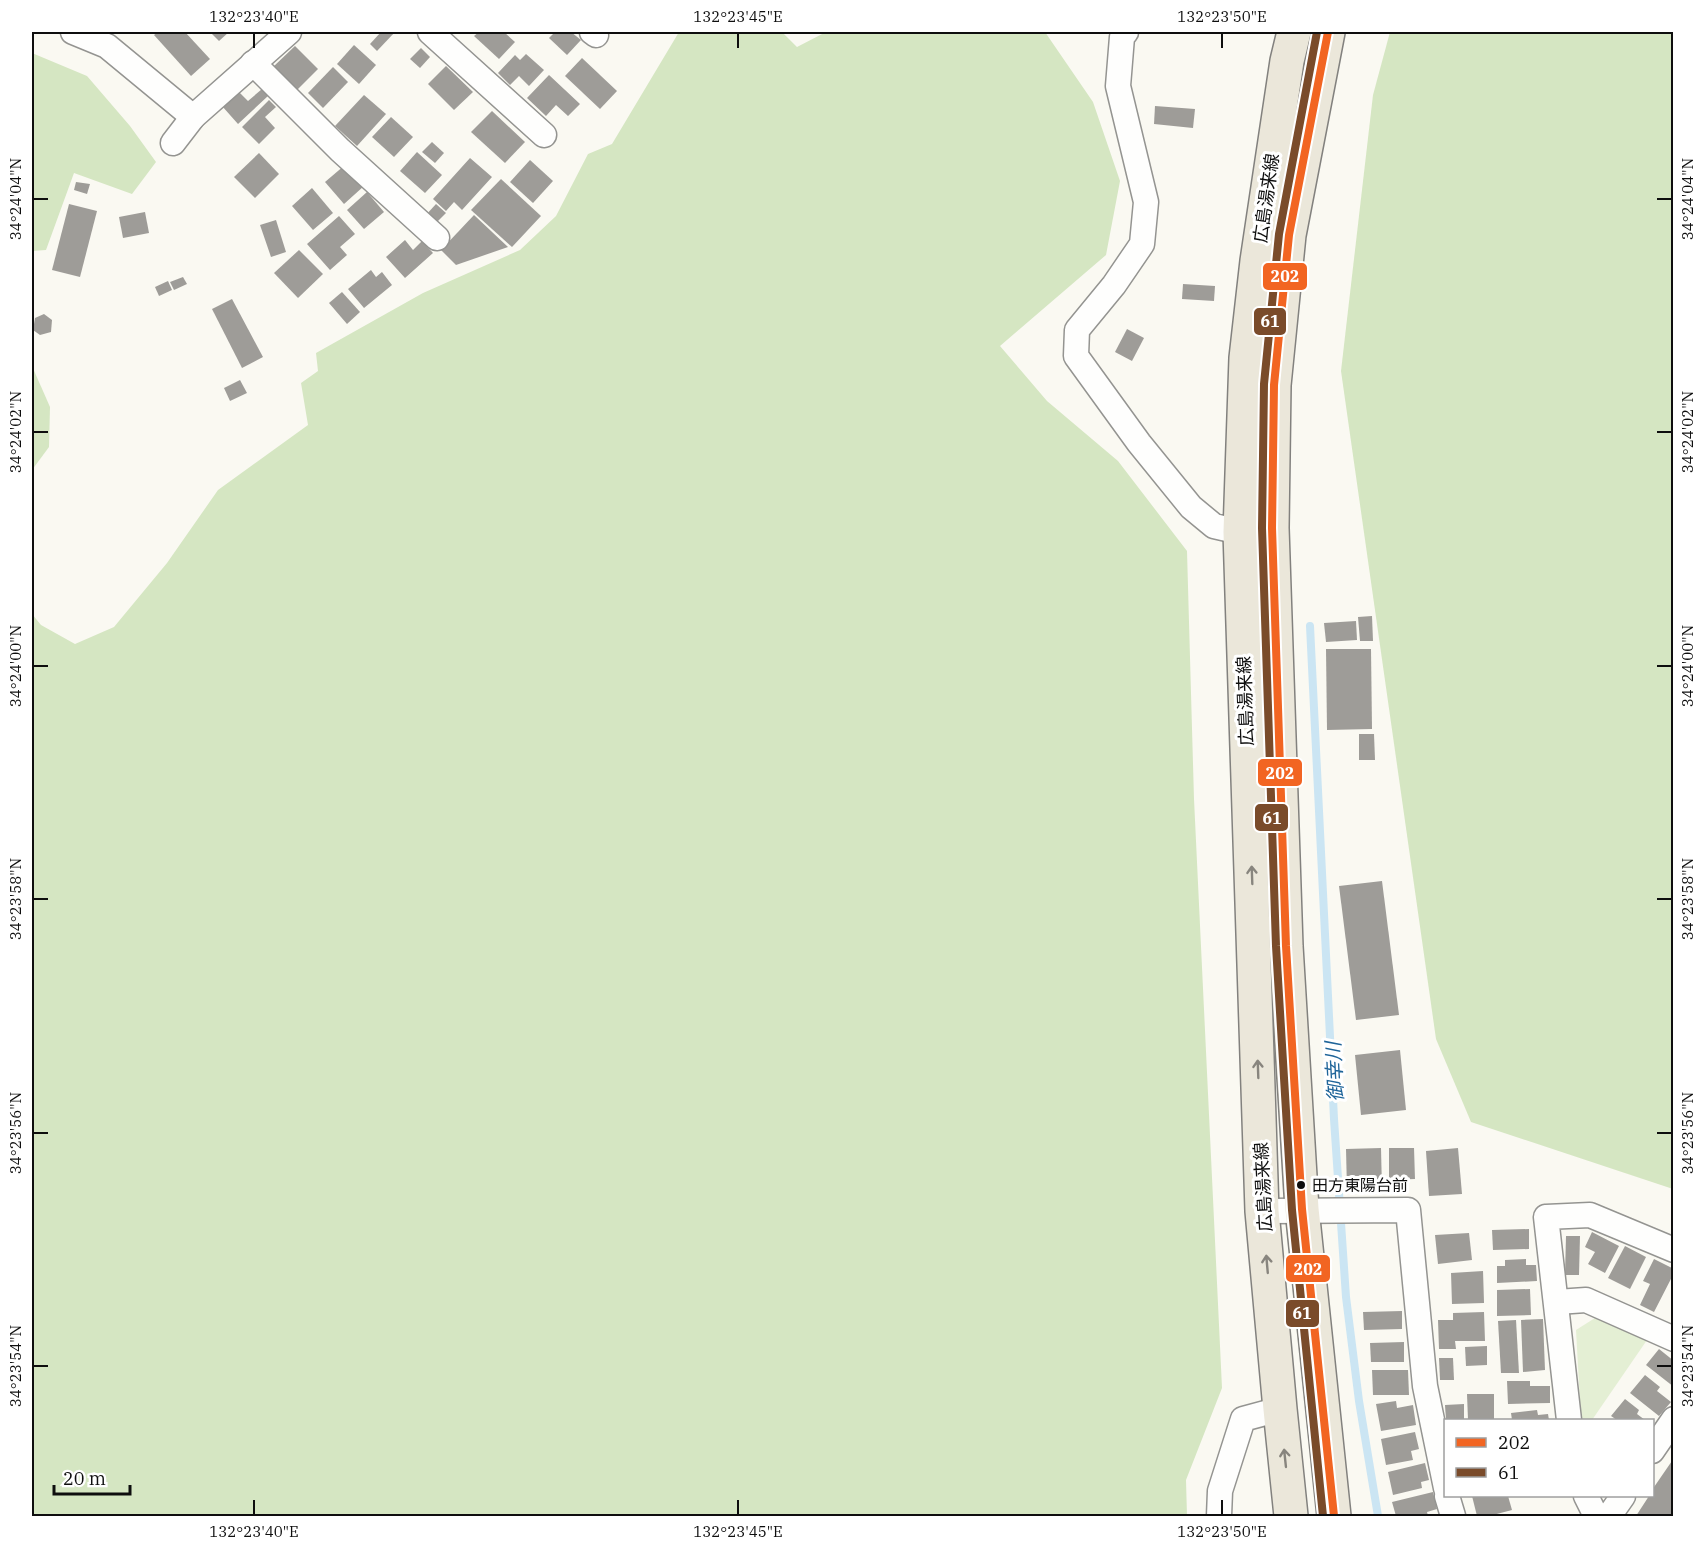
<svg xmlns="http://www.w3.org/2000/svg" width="1705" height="1548" font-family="'IBM Plex Serif','Noto Sans JP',serif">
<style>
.green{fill:#e4efd4}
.forest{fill:#d5e6c2}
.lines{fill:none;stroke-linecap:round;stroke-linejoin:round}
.stream{stroke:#cbe5f3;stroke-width:8}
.building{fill:#9e9c98}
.street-casing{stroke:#949491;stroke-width:27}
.primary-casing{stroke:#82817e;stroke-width:36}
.street{stroke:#fefefd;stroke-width:24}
.primary{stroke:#ebe7da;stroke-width:33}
.bus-1-casing{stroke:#fff;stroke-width:12}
.bus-2-casing{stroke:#fff;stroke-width:12}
.bus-1{stroke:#f26522;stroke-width:8}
.bus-2{stroke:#7a4b2a;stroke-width:8}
.oneway{stroke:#88857e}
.ticks{fill:none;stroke:#0e0e0e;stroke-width:2}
.bus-dot{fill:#0e0e0e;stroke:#fff;stroke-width:2}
.labels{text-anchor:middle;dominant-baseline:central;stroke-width:6;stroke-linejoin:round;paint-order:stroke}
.bus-label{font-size:16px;fill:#0e0e0e;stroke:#fff;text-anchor:start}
.street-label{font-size:18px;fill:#0e0e0e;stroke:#fff}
.water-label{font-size:20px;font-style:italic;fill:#1e6499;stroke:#fff}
.line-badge{stroke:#fff;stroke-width:2}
.badge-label{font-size:16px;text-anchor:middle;font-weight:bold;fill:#fff}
.neatline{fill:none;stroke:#0e0e0e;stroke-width:2}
.ticks-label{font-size:15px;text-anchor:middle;fill:#0e0e0e}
</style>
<rect width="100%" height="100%" fill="#faf9f2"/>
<polygon class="green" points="1595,1318 1647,1340 1592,1420 1581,1420 1576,1330"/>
<g class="forest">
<polygon points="679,32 782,32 797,47 826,32 1045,32 1093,102 1120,181 1106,255 1000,346 1047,401 1118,461 1187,551 1194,799 1222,1388 1186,1480 1187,1516 32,1516 32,614 41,625 75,644 114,627 167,563 218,490 308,425 301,383 318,371 316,353 423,293 520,250 556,216 588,154 612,144"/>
<polygon points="1390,32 1673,32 1673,1189 1471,1122 1436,1039 1341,371 1373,95"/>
<polygon points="32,53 87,76 130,126 156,162 132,194 74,173 46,250 32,251"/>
<polygon points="32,366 50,407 49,447 32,470"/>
</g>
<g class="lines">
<polyline class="stream" points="1310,626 1334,1119 1346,1297 1359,1401 1378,1516"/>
</g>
<g class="building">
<polygon points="158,32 185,32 210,59 191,76 154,35"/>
<polygon points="210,32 229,32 219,41"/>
<polygon points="381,32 395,32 377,51 370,44"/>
<polygon points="479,32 504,32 515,42 499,59 474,36"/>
<polygon points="555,32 571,32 581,40 567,55 549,38"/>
<polygon points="354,45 376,65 359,84 337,64"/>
<polygon points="295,46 318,69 296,91 273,67"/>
<polygon points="421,48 430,57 420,68 410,59"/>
<polygon points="526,54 544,70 529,86 519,76 510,85 498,73 515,55 520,60"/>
<polygon points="582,58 617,91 600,109 565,76"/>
<polygon points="446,66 473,92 454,110 428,84"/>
<polygon points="333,67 348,82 323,108 308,93"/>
<polygon points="549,75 580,104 568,116 556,105 546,116 527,98"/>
<polygon points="262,89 268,96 238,124 222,106 238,91 248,101"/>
<polygon points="364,95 386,114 357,146 335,126"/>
<polygon points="269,100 276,107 265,117 275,128 259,144 242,127"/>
<polygon points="1155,106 1195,109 1193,128 1154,124"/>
<polygon points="492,111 525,142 505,163 471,132"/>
<polygon points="391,117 413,137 394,157 372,137"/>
<polygon points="432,142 444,153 435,163 422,152"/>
<polygon points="417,152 442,175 425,193 400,171"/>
<polygon points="259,153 279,174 255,198 234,177"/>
<polygon points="470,158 492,177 462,210 454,202 446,211 433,199"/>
<polygon points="530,160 553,181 533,203 510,182"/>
<polygon points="345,165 364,186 344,204 325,182"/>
<polygon points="501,179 541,216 512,247 471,210"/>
<polygon points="76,182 90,184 87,194 74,190"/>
<polygon points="312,188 333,213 313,230 292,206"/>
<polygon points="367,192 384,212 364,229 347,210"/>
<polygon points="69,204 97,211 80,277 52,270"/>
<polygon points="436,204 446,213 434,225 425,216"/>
<polygon points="145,212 149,233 123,238 119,217"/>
<polygon points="474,215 508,247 456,265 441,250"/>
<polygon points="339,216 355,234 340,247 347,255 330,270 307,244"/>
<polygon points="276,220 286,252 271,257 260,225"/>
<polygon points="405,240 413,250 422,241 433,253 405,278 386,257"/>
<polygon points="299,250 323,274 298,298 274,273"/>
<polygon points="371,270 376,277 382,272 392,285 364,308 348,289"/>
<polygon points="183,277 187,284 174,290 170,282"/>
<polygon points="168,281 172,290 159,296 155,287"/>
<polygon points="1183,284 1215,286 1214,301 1182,299"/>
<polygon points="342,292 360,312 347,324 329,303"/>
<polygon points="232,299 263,357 242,368 212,309"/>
<polygon points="44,314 52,320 51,332 40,335 33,330 35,318"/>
<polygon points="1127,329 1144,338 1132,361 1115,352"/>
<polygon points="240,380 247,393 230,401 224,388"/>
<polygon points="1372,616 1373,641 1360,641 1358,617"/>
<polygon points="1356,621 1357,640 1326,642 1324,623"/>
<polygon points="1326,649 1371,649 1372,729 1327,730"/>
<polygon points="1359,734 1374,734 1375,760 1359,760"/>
<polygon points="1382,881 1399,1015 1356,1020 1339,886"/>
<polygon points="1400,1050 1406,1110 1361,1115 1355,1055"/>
<polygon points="1381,1148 1382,1190 1347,1190 1346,1149"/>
<polygon points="1389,1148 1414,1148 1415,1179 1389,1180"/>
<polygon points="1458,1148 1462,1194 1429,1196 1426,1151"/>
<polygon points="1529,1229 1529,1249 1493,1250 1492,1230"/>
<polygon points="1592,1232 1619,1246 1605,1273 1588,1264 1595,1252 1585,1247"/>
<polygon points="1469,1233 1472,1260 1438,1264 1435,1235"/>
<polygon points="1566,1236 1580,1236 1579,1275 1565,1275"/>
<polygon points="1625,1246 1646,1257 1630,1289 1608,1278"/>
<polygon points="1526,1259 1526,1265 1536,1265 1537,1281 1497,1283 1497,1266 1505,1266 1505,1260"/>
<polygon points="1654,1259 1674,1269 1674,1273 1654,1312 1640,1305 1650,1284 1643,1281"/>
<polygon points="1483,1271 1484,1303 1452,1304 1451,1273"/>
<polygon points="1530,1289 1531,1315 1497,1316 1497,1290"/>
<polygon points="1402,1311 1402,1329 1364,1330 1363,1312"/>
<polygon points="1484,1312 1485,1341 1455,1341 1456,1349 1439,1349 1438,1320 1453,1320 1453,1313"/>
<polygon points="1543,1319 1545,1370 1523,1372 1521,1320"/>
<polygon points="1516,1320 1519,1373 1501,1373 1498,1321"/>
<polygon points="1404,1342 1404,1362 1371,1362 1370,1343"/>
<polygon points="1487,1346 1487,1365 1466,1366 1465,1347"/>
<polygon points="1659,1349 1674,1361 1674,1387 1646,1365"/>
<polygon points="1439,1358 1453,1358 1454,1380 1440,1380"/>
<polygon points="1372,1370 1408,1370 1409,1395 1373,1395"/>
<polygon points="1645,1375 1660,1387 1657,1391 1671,1402 1659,1416 1630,1393"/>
<polygon points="1507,1381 1530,1381 1530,1386 1550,1386 1550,1403 1508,1404"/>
<polygon points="1467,1394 1494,1394 1494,1420 1468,1420"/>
<polygon points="1625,1399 1639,1410 1637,1414 1645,1420 1617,1420 1611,1416"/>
<polygon points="1396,1401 1397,1408 1413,1405 1416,1425 1381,1431 1376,1404"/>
<polygon points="1464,1404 1464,1420 1446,1420 1445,1405"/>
<polygon points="1537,1410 1538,1415 1548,1414 1549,1420 1512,1420 1511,1413"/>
<polygon points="1415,1432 1419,1449 1411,1451 1413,1460 1386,1465 1381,1439"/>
<polygon points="1674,1458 1674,1516 1636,1516 1649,1496 1652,1496 1652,1490"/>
<polygon points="1425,1463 1429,1480 1421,1482 1422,1488 1393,1495 1388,1472"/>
<polygon points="1433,1492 1437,1509 1427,1512 1428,1516 1396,1516 1392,1502"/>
<polygon points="1472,1496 1508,1496 1512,1510 1489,1516 1477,1516"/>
</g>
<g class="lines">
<g class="street-casing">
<g id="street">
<polyline points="73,32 107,46 193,117"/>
<polyline points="430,32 544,135"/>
<polyline points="592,32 596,35"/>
<polyline points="1126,32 1122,37 1118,86 1146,202 1142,244 1114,285 1077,330 1076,356 1139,443 1191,507 1214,526 1240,532 1255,530"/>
<polyline points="253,63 340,150 437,238"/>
<polyline points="173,143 193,117 289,32"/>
<polyline points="1262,1211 1408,1210 1425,1386 1446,1488"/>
<polyline points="1557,1302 1586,1300 1674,1339"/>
<polyline points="1569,1420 1546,1217 1590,1215 1674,1250"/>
<polyline points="1652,1451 1674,1419"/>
<polyline points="1447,1496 1453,1516"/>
<polyline points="1586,1496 1596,1516"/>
<polyline points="1219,1516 1220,1491 1243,1419 1280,1409"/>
<polyline points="1609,1516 1623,1496"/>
</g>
</g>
<g class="primary-casing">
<g id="primary">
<polyline points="1328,32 1289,235 1274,385 1272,528 1286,946 1302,1209 1334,1516"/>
<polyline points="1291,1516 1280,1409 1262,1211 1240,532 1246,358 1257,261 1287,61 1294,32"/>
</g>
</g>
<use href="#street" class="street"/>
<use href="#primary" class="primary"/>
<g class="bus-1-casing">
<polyline id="bus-1" points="1328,32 1289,235 1274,385 1272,528 1286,946 1302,1209 1334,1516"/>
</g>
<g class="bus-2-casing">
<polyline id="bus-2" points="1317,32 1279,234 1264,384 1262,528 1276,946 1292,1210 1323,1516"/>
</g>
<use href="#bus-1" class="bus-1"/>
<use href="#bus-2" class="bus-2"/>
</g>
<defs><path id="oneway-shaft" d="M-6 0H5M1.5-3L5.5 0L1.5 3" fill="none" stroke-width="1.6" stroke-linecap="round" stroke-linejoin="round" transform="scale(1.5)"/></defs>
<g class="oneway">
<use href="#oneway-shaft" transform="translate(1252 875) rotate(-92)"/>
<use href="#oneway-shaft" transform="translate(1258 1069) rotate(-92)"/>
<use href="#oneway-shaft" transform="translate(1267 1264) rotate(-95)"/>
<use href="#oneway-shaft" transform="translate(1285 1458) rotate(-96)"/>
</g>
<path class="ticks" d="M254,33V48M738,33V48M1222,33V48M33,199H48M1657,199H1672M33,432H48M1657,432H1672M33,666H48M1657,666H1672M33,899H48M1657,899H1672M33,1133H48M1657,1133H1672M33,1366H48M1657,1366H1672M254,1500V1515M738,1500V1515M1222,1500V1515"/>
<circle class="bus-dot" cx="1301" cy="1185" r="5"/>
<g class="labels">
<g class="bus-label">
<text x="1312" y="1185">田方東陽台前</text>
</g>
<g class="street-label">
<text transform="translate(1266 198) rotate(-82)">広島湯来線</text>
<text transform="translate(1245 701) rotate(-92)">広島湯来線</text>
<text transform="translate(1263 1187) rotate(-93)">広島湯来線</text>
</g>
<g class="water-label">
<text transform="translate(1334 1072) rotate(-93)">御幸川</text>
</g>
</g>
<g class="line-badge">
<rect x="1262" y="262" width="46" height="29" rx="6" fill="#f26522"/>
<rect x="1253" y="307" width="34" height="29" rx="6" fill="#7a4b2a"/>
<rect x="1257" y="758" width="46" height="29" rx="6" fill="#f26522"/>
<rect x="1254" y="803" width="35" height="29" rx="6" fill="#7a4b2a"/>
<rect x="1285" y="1254" width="46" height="29" rx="6" fill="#f26522"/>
<rect x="1285" y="1299" width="35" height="29" rx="6" fill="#7a4b2a"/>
</g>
<g class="badge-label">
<text x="1285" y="282">202</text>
<text x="1270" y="327">61</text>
<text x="1280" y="779">202</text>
<text x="1272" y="824">61</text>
<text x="1308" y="1275">202</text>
<text x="1302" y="1319">61</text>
</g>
<rect width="1705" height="1548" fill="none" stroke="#ffffff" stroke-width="66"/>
<rect x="1444" y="1419" width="210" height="78" fill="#ffffff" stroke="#9f9f9f" stroke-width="1.5"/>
<rect x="1456" y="1438" width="30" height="9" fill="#f26522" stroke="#9f9f9f" stroke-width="1.5"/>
<text x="1498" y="1449" font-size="18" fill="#0e0e0e">202</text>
<rect x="1456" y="1468" width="30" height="9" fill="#7a4b2a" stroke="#9f9f9f" stroke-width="1.5"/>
<text x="1498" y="1479" font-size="18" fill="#0e0e0e">61</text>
<path d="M54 1485v9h76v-9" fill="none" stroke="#0e0e0e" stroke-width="3"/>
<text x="63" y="1485" font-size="18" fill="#0e0e0e" stroke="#ffffff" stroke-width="4.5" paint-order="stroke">20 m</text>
<rect x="33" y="33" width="1639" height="1482" class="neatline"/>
<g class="ticks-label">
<text x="254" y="22">132°23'40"E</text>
<text x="738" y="22">132°23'45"E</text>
<text x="1222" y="22">132°23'50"E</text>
<text transform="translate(16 199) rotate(-90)" y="5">34°24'04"N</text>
<text transform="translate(1688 199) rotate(-90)" y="5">34°24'04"N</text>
<text transform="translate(16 432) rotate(-90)" y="5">34°24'02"N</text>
<text transform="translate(1688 432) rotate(-90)" y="5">34°24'02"N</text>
<text transform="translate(16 666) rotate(-90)" y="5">34°24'00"N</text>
<text transform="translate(1688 666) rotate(-90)" y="5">34°24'00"N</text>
<text transform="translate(16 899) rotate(-90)" y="5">34°23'58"N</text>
<text transform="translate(1688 899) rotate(-90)" y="5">34°23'58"N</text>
<text transform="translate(16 1133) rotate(-90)" y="5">34°23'56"N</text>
<text transform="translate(1688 1133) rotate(-90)" y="5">34°23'56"N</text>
<text transform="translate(16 1366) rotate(-90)" y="5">34°23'54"N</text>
<text transform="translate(1688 1366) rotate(-90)" y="5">34°23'54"N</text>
<text x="254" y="1537">132°23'40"E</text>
<text x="738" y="1537">132°23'45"E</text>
<text x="1222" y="1537">132°23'50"E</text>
</g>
</svg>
